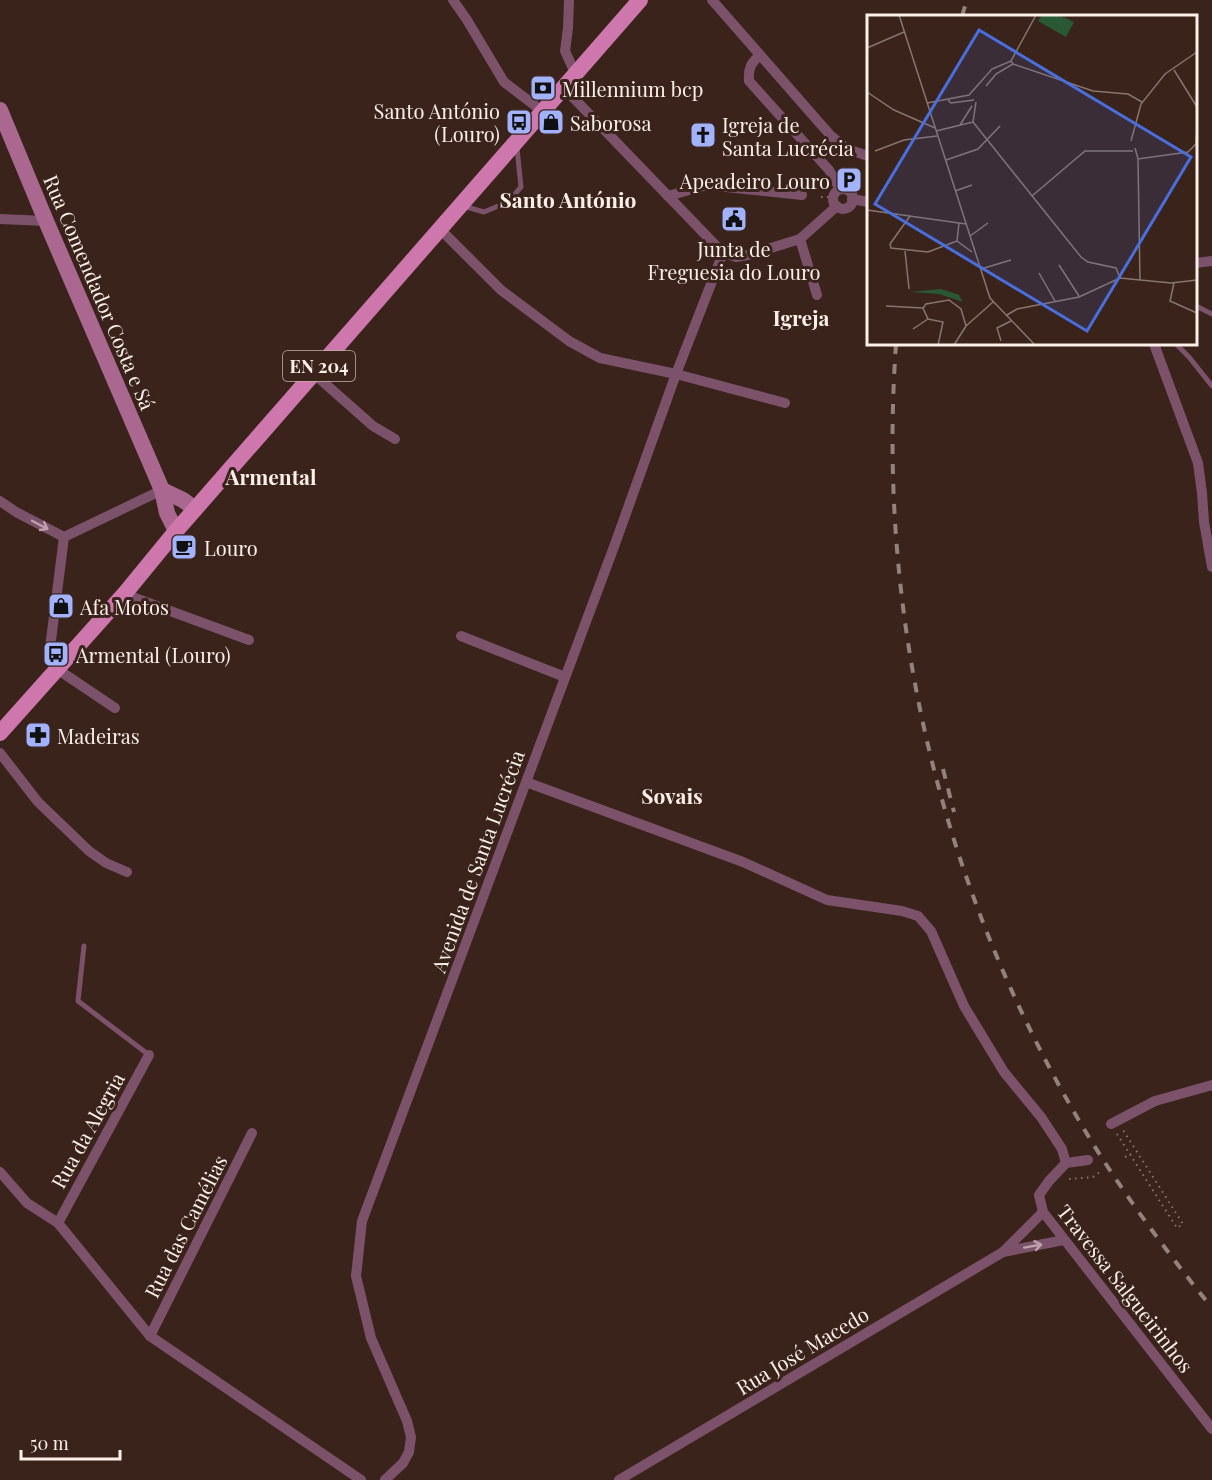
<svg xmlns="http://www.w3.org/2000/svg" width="1212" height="1480" font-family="'Playfair Display',serif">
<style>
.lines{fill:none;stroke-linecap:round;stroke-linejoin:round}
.path{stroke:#8a7770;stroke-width:2;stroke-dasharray:1.5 4.5;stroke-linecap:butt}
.service{stroke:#7c526b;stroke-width:5}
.minor{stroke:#7c526b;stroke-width:10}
.secondary{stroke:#aa6790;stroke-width:16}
.primary{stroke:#cd77ac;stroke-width:16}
.rail{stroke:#93817a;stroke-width:4;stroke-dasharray:10 10;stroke-linecap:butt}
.oneway{stroke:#bda0aa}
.labels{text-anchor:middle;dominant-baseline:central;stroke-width:6;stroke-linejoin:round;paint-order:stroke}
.shield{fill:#39231b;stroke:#c3b2ab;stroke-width:1.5}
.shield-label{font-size:18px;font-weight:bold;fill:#feefe9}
.poi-label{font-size:20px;fill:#feefe9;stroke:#39231b;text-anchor:start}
.street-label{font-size:20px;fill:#feefe9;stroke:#39231b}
.neighbourhood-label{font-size:21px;font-weight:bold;fill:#feefe9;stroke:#39231b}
.inset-road{fill:none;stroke:#88756d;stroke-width:1.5}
.view{fill:#4a6edb;fill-opacity:0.15;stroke:#4a6edb;stroke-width:3}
.inset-edge{fill:none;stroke:#feefe9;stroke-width:3}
</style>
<rect width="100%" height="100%" fill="#39231b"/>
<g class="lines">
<g class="path">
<polyline points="821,197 830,197"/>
<polyline points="1117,1134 1177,1228 1183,1224 1123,1130"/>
<polyline points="1125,1157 1131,1154"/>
<polyline points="1069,1179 1093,1177 1100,1172"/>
</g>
<g class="service">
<polyline points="463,206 484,212 508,202 521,187 517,148"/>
<polyline points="1196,306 1212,314"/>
<polyline points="1176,344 1189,357 1212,386"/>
<polyline points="84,946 78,1001 149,1055"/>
</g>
<g class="minor">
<polyline points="453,0 467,20 504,82 542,111"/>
<polyline points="569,0 568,28 565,51 575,73"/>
<polyline points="712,0 831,136 847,149 868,156"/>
<path d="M760,55C751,63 748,68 749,81L829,170L840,189"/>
<polyline points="563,87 723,253 736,257 748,255 800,239 837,206"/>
<circle cx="843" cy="199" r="10"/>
<polyline points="668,196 707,185 802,195"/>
<polyline points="852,199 868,202"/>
<polyline points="0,219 46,221"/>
<polyline points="440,229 501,290 569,341 600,358 676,374 785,403"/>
<polyline points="800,239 817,295"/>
<polyline points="1196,263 1212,261"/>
<polyline points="1154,344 1198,463 1202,493 1204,522 1212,567"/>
<polyline points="313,373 373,426 395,439"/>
<polyline points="0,501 16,512 64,537"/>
<polyline points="64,537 162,490"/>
<polyline points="126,592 135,598 249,640"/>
<polyline points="461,636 565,677"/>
<polyline points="50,648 64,537"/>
<polyline points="57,669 115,708"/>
<polyline points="0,753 38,802 89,851 106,863 127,872"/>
<polyline points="526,782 743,862 827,900 902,911 918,916 931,931 964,1006 1004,1072 1041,1117 1062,1149 1066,1163"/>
<polyline points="1111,1124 1155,1101 1212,1085"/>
<polyline points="1088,1160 1066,1163 1049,1181 1039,1195 1043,1212 1212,1429"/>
<polyline points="0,1172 27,1203 58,1223 150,1336 361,1480"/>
<polyline points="58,1223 149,1055"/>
<polyline points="1003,1252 1064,1240"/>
<polyline points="150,1336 252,1133"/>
<polyline points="385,1480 403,1463 409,1452 411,1437 407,1421 371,1338 356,1276 362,1221 615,544 676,374 723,253"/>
<polyline points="619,1480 1003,1252 1043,1212"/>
</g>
<g class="secondary">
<polyline points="0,110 46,221 162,490 167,513 176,531"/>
<polyline points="162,490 183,500 195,509"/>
</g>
<polyline class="primary" points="0,733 126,592 176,531 640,0"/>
<g class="rail">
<polyline points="962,16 967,0"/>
<path d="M896,344C876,622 943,895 1087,1134C1124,1195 1167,1252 1212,1308"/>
<polyline points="943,769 954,812"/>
</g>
</g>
<defs><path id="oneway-shaft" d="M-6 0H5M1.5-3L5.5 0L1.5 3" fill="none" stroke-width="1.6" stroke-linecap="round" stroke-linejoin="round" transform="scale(1.5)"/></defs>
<g class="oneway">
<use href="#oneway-shaft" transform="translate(40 525) rotate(28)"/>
<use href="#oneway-shaft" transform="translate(1033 1246) rotate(-10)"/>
</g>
<defs>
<g id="bank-square" transform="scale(1.35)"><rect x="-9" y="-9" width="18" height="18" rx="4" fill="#a2b2fd" stroke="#39231b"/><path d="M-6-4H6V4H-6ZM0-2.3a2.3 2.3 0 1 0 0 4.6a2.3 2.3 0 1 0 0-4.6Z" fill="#111"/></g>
<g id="bus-square" transform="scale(1.35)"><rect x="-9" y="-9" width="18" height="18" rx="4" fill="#a2b2fd" stroke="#39231b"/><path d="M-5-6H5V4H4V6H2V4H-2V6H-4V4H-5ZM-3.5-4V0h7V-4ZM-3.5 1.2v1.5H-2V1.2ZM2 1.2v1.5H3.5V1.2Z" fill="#111"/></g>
<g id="shop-square" transform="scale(1.35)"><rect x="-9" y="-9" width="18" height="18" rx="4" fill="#a2b2fd" stroke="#39231b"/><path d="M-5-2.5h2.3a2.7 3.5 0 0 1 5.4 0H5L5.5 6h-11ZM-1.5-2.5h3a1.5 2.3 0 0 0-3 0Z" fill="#111"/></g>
<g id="church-square" transform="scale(1.35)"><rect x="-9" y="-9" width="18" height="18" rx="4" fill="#a2b2fd" stroke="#39231b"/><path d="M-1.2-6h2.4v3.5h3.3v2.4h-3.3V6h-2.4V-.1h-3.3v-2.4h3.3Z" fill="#111"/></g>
<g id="parking-square" transform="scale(1.35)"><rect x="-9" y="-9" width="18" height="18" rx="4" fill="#a2b2fd" stroke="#39231b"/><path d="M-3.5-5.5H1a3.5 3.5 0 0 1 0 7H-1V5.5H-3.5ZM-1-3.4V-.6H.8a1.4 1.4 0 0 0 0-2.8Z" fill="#111"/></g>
<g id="civic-square" transform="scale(1.35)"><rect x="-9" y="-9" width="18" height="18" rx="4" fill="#a2b2fd" stroke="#39231b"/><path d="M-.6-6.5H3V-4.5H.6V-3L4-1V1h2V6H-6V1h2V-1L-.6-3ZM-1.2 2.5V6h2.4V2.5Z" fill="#111"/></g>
<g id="cafe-square" transform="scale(1.35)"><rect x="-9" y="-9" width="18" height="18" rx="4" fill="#a2b2fd" stroke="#39231b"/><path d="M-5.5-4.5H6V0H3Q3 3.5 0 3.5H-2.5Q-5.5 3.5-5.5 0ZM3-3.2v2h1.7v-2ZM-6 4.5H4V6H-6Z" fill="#111"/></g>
<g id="pharmacy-square" transform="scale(1.35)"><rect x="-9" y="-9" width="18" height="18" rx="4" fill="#a2b2fd" stroke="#39231b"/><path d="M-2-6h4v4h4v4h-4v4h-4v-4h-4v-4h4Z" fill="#111"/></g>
</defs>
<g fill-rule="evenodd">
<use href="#bank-square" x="543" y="88"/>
<use href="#bus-square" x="519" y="122"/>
<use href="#shop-square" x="551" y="122"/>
<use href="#church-square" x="703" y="135"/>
<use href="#parking-square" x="849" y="180"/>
<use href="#civic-square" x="734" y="219"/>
<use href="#cafe-square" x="184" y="547"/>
<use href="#shop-square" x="61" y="606"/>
<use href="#bus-square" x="56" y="654"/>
<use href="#pharmacy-square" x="38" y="735"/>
</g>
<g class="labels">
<rect class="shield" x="283" y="351" width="72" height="30" rx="4.5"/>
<g class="shield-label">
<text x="319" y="366">EN 204</text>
</g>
<g class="poi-label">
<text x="562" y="88">Millennium bcp</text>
<text x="500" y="110" text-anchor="end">Santo António<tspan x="500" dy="23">(Louro)</tspan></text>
<text x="570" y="122">Saborosa</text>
<text x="722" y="124">Igreja de<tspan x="722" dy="23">Santa Lucrécia</tspan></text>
<text x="830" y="180" text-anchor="end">Apeadeiro Louro</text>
<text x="734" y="248" text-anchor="middle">Junta de<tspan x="734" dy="23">Freguesia do Louro</tspan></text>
<text x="204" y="547">Louro</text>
<text x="80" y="606">Afa Motos</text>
<text x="76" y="654">Armental (Louro)</text>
<text x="57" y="735">Madeiras</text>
</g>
<g class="street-label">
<text transform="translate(100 292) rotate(67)">Rua Comendador Costa e Sá</text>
<text transform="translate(477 861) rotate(-70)">Avenida de Santa Lucrécia</text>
<text transform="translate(87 1130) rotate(-61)">Rua da Alegria</text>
<text transform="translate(185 1226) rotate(-63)">Rua das Camélias</text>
<text transform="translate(1126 1288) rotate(52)">Travessa Salgueirinhos</text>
<text transform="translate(802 1350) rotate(-31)">Rua José Macedo</text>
</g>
<g class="neighbourhood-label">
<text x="568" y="199">Santo António</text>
<text x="801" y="317">Igreja</text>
<text x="271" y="476">Armental</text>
<text x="672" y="795">Sovais</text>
</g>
</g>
<g transform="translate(867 15)">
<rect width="330" height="330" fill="#39231b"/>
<path d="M175,0H192L207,7L199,22L171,6ZM74,274L92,280L96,287L72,279L43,277Z" fill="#285834"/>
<path class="inset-road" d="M32,0L123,283L168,330M0,33L37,17M146,49L226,76L261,79L275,87M307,55L330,92M119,71L129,59L146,49L144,46L169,0M0,77L27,95L68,113M81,85L84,88L107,85M60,88L102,80L125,54L144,46M106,107L214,242L221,247L249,253L253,263M106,107L109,87M93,110L105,91M69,116L106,107M264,126L274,89L298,59L330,37M268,133L271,144L321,137L329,129L330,114M8,136L37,125L70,121M271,144L273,265M79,145L111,134L133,111M88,176L105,170M165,181L218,136H266M0,195L99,209M43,201L23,229L24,233L61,237L90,226M103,221L121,208M90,226L105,237M90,226L92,208M38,236L42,274M192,250L212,281M114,254L144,245M172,258L188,286M307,268L303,286L330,298M19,291L56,293M140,300L150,294L212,282L253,263L304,268L330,265M99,311L126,287M46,314L61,304M134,326L130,313L144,306M71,330L76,307L61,304L56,293L59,289L82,285L94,294L99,311M87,330L99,311"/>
<path class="view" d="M112,15L324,142L220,316L8,189Z"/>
<rect width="330" height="330" class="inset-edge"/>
</g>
<path d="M21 1450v9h99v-9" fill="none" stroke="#feefe9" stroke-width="3"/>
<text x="30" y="1450" font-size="18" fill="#feefe9" stroke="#39231b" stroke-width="4.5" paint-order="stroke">50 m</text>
</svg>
